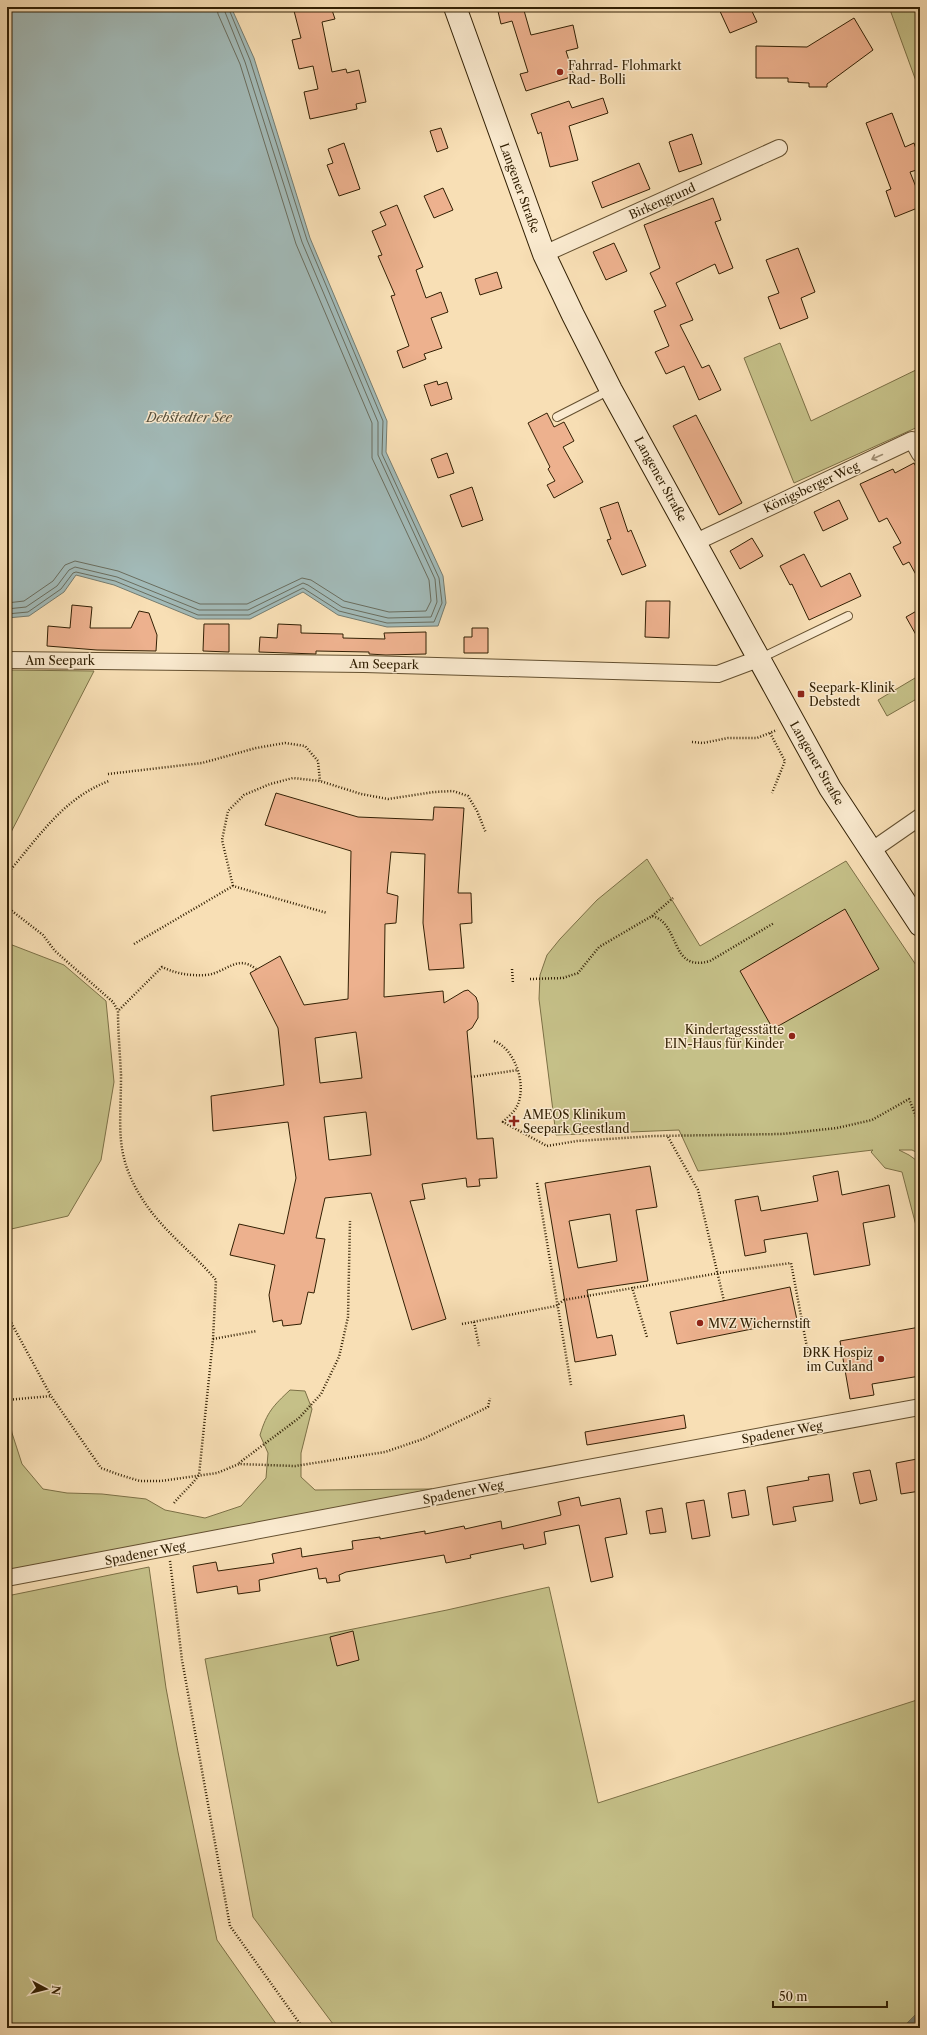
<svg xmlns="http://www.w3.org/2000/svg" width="927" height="2035" font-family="'Libre Caslon Text',serif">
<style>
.green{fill:#c5c088;stroke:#7c7046}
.water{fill:#a2bab8;stroke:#757c70}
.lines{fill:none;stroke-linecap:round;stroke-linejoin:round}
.shore{stroke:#6a6d5e;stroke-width:1}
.stream{stroke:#757c70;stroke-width:4.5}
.building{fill:#edb18e;stroke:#322004;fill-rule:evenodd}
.service-casing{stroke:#645030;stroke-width:10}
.minor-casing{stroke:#645030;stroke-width:18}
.secondary-casing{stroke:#322004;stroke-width:24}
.path{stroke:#322004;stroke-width:2.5;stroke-dasharray:1 2;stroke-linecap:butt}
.service{stroke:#faeacf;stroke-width:8}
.minor{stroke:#faeacf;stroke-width:16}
.secondary{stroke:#faeacf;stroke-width:22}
.oneway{stroke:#a08f74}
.poi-dot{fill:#8f2418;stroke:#faeacf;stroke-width:1.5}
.labels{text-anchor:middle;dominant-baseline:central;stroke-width:3;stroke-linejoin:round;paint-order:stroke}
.poi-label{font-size:12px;fill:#322004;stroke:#faeacf;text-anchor:start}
.street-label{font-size:12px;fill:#322004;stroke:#faeacf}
.water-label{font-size:13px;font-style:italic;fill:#544e3a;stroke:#faeacf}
</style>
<rect width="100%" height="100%" fill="#f8dfb5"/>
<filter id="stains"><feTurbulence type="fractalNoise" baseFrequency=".005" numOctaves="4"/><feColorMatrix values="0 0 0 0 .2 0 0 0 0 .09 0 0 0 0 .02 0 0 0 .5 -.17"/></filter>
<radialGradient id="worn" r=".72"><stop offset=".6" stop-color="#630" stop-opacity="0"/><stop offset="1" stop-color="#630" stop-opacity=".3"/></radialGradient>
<g class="green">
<polygon points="889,7 920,7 920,92"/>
<polygon points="780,343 811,421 920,368 920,426 794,483 744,358"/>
<polygon points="7,670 94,671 7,840"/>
<polygon points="915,678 920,686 920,697 887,716 878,700"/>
<polygon points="647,859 700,946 846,861 920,971 920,1154 912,1150 899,1150 909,1155 920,1163 920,1241 902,1172 885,1168 871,1152 873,1150 698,1171 679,1130 556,1135 539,999 540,975 547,955 560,939 597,900"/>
<polygon points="7,943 64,965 106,1001 114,1082 101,1160 68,1216 7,1230"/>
<path d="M290,1390L305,1391L312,1409L301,1453V1477L315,1490L432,1489L184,1540L7,1571V1404L12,1433L22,1464L43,1489L67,1493L102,1494L146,1499L165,1510L205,1518L241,1506L266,1478L268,1453L260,1435C267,1412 273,1406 290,1390Z"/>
<polygon points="149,1567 166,1688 178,1752 217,1940 279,2028 7,2028 7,1596"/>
<polygon points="549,1587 598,1803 920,1699 920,2010 902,2028 336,2028 253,1917 205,1659 447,1610"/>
</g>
<polygon class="water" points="7,7 231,7 254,58 310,238 387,421 386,452 443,576 446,603 438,626 387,627 338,615 303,592 250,619 197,619 114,585 76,575 64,592 29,616 7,618"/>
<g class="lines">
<g class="shore">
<polyline points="7,603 24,601 53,581 65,565 75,561 118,571 200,604 247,604 302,578 311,580 344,601 389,612 426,611 431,601 429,580 372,458 372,423 296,244 240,64 218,14 217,7"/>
<polyline points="7,609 26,607 57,586 69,570 75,567 117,577 199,610 248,610 303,583 308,585 342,607 388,618 431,617 437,602 435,579 378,455 378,422 302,242 245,62 223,7"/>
<polyline points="7,614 28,612 61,589 73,573 76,572 115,581 198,615 249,615 303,588 339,611 387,623 434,622 442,603 439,578 382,454 383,421 307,240 250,60 228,7"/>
</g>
<polyline class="stream" points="905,2028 920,2014"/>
</g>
<g class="building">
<polygon points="293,7 331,7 335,19 322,22 332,72 346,69 347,73 359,70 366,102 356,104 357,109 310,119 304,92 318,89 313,66 299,69 292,40 301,38"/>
<polygon points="497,7 523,7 531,35 573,25 578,48 566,51 574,76 526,91 520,74 528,72 512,21 501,24"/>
<polygon points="718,7 750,7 757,22 730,33"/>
<polygon points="854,18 873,50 827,84 827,87 809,87 809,83 788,82 788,78 756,78 756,46 807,47"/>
<polygon points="603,98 608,113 569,126 578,160 550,167 541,132 538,134 531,114 569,101 572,108"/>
<polygon points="892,113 905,147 914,143 920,161 920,169 910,172 920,197 920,207 895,217 886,191 891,189 866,123"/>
<polygon points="441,128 448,148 437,152 430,131"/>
<polygon points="692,134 702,164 679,172 669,142"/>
<polygon points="344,143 360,189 339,196 327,165 333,163 328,149"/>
<polygon points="639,163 650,189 602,208 592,182"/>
<polygon points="443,188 453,210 434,218 424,196"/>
<polygon points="713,198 721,220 715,222 733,268 719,274 715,264 676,283 693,320 680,325 702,368 709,365 721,390 699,400 684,366 666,374 655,352 669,346 654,311 666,306 650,273 660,268 644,225"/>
<polygon points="397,205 423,267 416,270 426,298 441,292 448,312 431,318 442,348 424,354 426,359 403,368 397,351 409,346 391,296 395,295 378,256 382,255 372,231 386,225 380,212"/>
<polygon points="614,243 627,271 606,280 593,252"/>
<polygon points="798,248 815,292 801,298 808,318 780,329 768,297 779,293 766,260"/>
<polygon points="497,272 502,288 480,295 475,279"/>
<polygon points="437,381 438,385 447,382 452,399 431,406 424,385"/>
<polygon points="547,413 554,427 564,422 574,441 563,447 583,482 554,498 547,485 555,481 548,469 550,467 528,423"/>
<polygon points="696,415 742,503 719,515 673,426"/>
<polygon points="447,453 454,473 438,478 431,459"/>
<polygon points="914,463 920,474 920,582 909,562 903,565 893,547 901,543 887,518 879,522 860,484 893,469 895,473"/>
<polygon points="472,487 483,520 462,527 450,495"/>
<polygon points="839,500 848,519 823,531 814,512"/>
<polygon points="618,502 628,532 631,530 646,566 622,575 607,540 611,539 600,508"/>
<polygon points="752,538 763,556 740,569 730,551"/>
<polygon points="804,554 821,587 850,573 861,596 809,620 792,584 790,585 780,566"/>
<polygon points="646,601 670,601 669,638 645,637"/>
<polygon points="72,605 92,607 90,628 131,628 139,611 149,613 157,635 156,651 97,650 47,646 48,626 70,628"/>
<polygon points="920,609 920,642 906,617"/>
<polygon points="204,624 229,624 229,652 203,651"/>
<polygon points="278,624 301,625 301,633 343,634 343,638 385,639 384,633 426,632 426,654 386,655 369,654 369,652 316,651 316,654 259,652 260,637 277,638"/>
<polygon points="472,628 488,628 488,653 464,653 464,637 472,637"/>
<path d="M276,793L358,817L433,820L434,807L464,808L458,893H471L472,923L460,924L464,968L429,970L423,923L425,854L391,852L387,893L398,896L396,923L385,924L384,997L443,991L444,1003L464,991L468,990L476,997L478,1003V1018L472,1028L467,1031L477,1139L493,1138L497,1178L479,1179L480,1186L467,1187L466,1178L422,1184L425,1199L410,1201L446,1319L412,1330L371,1193L325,1198L316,1238L325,1239L314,1293L308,1292L301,1324L283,1326L282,1320L273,1322L269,1295L275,1265L230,1255L239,1224L284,1234L296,1178L288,1122L213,1131L211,1096L284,1085L278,1028L250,973L280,956L304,1005L348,999L351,851L265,825ZM356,1032L362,1078L320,1083L315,1038ZM366,1112L371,1155L329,1160L324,1117Z"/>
<polygon points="845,909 879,969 773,1029 740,971"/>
<path d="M650,1166L657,1207L636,1210L648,1281L587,1290L597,1338L612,1335L616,1355L575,1362L545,1183ZM610,1214L617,1261L578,1268L569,1221Z"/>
<polygon points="838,1171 842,1195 889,1185 895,1217 863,1223 870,1265 814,1275 807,1233 764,1240 766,1252 745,1256 735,1200 758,1196 761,1211 818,1201 813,1176"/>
<polygon points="790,1287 797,1320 677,1344 670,1312"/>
<polygon points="920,1327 920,1376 872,1384 874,1395 850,1399 840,1341"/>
<polygon points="684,1415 686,1428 587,1445 585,1432"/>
<polygon points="917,1459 920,1491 901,1494 896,1463"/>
<polygon points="870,1470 877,1500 860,1504 853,1473"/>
<polygon points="829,1474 833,1501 793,1507 796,1521 773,1525 767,1487 809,1480 808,1477"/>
<polygon points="745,1490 749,1515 732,1518 728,1493"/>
<polygon points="579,1497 581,1506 620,1498 627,1534 605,1538 613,1577 591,1582 579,1525 544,1532 546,1544 524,1549 523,1544 470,1555 471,1558 446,1563 444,1555 346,1572 339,1575 340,1581 327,1583 326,1578 319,1579 317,1568 259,1580 260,1591 238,1594 237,1586 197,1593 193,1566 216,1562 218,1571 274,1563 272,1554 301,1548 302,1557 353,1549 352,1541 380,1537 380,1539 425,1531 425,1534 464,1526 465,1529 501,1521 502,1529 561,1515 558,1502"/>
<polygon points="704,1500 710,1536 692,1539 686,1503"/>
<polygon points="662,1508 666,1532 650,1534 646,1511"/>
<polygon points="353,1631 359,1660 337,1666 330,1637"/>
</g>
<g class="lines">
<g class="service-casing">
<g id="service">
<polyline points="557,417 610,390"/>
<polyline points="759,659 848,616"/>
</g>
</g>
<g class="minor-casing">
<g id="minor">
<polyline points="544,254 779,148"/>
<polyline points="696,542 912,440 920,454"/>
<polyline points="7,660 364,664 718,674 758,659"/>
<polyline points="871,851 920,817"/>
<polyline points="7,1578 582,1469 920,1407"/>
</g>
</g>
<g class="secondary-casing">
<polyline id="secondary" points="455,7 544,254 573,315 611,390 830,788 920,925"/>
</g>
<g class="path">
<polyline points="770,733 785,761 772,793"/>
<polyline points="692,742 703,743 728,738 757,738 777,730"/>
<polyline points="108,774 202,763 256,748 285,743 305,746 318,761 320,781"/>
<path d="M7,874C38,838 63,798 109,781"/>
<polyline points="233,886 222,840 228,811 244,795 270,784 293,778 320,781 361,794 388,799 434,792 453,791 468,796 477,811 486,833"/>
<polyline points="7,907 43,935 55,951 113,1002 118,1011"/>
<polyline points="652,916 673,898"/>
<polyline points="134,944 233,886 327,913"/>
<polyline points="512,969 513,984"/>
<path d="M530,979L563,978L578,973L599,947L652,916C681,923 669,973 710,961L774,923"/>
<path d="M494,1041C516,1049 528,1088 516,1108C513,1113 507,1118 503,1122L547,1146L577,1141L654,1136L782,1134L837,1128L872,1120L909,1099L920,1126"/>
<polyline points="471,1077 518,1070"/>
<polyline points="668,1137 698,1190 724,1301"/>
<polyline points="537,1183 571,1385"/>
<polyline points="632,1287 647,1337"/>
<polyline points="7,1315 51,1396 101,1468 120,1475 140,1481 161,1481 217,1473 239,1464 295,1466 385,1452 423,1439 488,1407 490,1398"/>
<polyline points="474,1322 479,1346"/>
<polyline points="462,1324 556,1306 564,1300 719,1273 791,1263 808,1353"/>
<polyline points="213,1339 257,1331"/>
<polyline points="7,1400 51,1396"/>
<polyline points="239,1463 299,1418 321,1394 339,1357 348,1317 350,1221"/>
<path d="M174,1503C182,1493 191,1486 199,1475L213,1339L216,1280C194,1254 167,1234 147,1206C113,1157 121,1130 121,1075C120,1054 118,1033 118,1011L162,967C177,974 190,976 207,975C227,972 237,954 256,969"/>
<polyline points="170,1561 182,1660 230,1926 303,2028"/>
</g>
<use href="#service" class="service"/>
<use href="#minor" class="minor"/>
<use href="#secondary" class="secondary"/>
</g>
<defs><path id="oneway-shaft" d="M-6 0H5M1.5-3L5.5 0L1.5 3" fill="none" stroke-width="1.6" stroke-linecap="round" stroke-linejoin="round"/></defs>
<use class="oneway" href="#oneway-shaft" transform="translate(877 457) rotate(156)"/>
<g class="poi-dot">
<circle cx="560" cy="72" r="4"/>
<rect x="797" y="690" width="8" height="8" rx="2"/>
<circle cx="792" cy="1036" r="4"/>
<path d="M512 1115h4v4h4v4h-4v4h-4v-4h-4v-4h4z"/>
<circle cx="700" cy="1323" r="4"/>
<circle cx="881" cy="1359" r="4"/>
</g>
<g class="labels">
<g class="poi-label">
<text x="568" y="65">Fahrrad- Flohmarkt<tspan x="568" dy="14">Rad- Bolli</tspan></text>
<text x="809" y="687">Seepark-Klinik<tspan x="809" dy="14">Debstedt</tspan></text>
<text x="784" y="1029" text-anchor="end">Kindertagesstätte<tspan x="784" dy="14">EIN-Haus für Kinder</tspan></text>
<text x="523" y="1114">AMEOS Klinikum<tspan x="523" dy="14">Seepark Geestland</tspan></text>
<text x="708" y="1323">MVZ Wichernstift</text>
<text x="873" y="1352" text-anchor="end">DRK Hospiz<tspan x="873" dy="14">im Cuxland</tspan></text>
</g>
<g class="street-label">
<text transform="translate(520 188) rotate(70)">Langener Straße</text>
<text transform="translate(662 201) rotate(-24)">Birkengrund</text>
<text transform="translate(661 479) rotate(61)">Langener Straße</text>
<text transform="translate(811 487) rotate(-25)">Königsberger Weg</text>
<text x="60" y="660">Am Seepark</text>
<text transform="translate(384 664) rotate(1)">Am Seepark</text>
<text transform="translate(817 763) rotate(60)">Langener Straße</text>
<text transform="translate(782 1432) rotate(-10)">Spadener Weg</text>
<text transform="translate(463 1492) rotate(-11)">Spadener Weg</text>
<text transform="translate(145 1553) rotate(-11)">Spadener Weg</text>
</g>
<g class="water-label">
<text x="189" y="417">Debstedter See</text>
</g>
</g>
<rect width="927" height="2035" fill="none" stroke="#f8dfb5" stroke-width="24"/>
<rect x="8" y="8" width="911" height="2019" fill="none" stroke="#322004" stroke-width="2"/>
<rect x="12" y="12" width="903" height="2011" fill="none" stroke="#322004"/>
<g transform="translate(46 1989) rotate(97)" stroke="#faeacf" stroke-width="3" paint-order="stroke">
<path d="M0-3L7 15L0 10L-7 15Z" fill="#322004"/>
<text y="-6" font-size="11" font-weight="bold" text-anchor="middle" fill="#322004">N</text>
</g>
<path d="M773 2001v6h114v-6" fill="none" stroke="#322004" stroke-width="2"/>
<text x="779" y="2001" font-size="12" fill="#322004" stroke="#faeacf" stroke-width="3" paint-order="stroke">50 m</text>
<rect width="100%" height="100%" filter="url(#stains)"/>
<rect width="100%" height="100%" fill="url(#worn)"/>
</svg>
